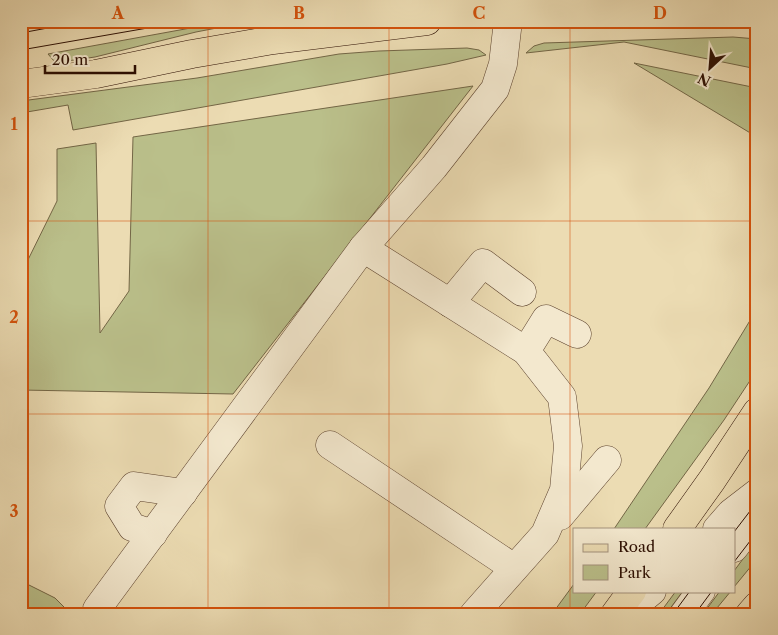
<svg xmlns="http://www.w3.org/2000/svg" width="778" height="635" font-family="'Libre Caslon Text',serif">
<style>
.green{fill:#babf8a;stroke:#736646}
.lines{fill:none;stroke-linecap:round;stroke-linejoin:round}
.minor-casing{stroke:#5c422e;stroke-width:29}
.major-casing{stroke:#2c0e02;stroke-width:29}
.minor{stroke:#f3e8ce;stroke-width:28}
.major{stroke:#ecdcb3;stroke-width:28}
.tram{stroke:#2c0e02;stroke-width:1}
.grid{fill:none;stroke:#d5520b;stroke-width:1;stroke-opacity:0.55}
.neatline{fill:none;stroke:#d5520b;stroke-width:2}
.grid-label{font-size:16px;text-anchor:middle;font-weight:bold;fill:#d5520b}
</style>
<rect width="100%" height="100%" fill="#ecdcb3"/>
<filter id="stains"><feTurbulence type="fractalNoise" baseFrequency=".004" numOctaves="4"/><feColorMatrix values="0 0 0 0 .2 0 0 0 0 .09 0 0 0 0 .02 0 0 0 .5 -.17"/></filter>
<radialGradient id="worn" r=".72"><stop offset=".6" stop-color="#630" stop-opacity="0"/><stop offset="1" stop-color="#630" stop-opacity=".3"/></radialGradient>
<g class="green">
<polygon points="229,21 253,21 196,32 95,57 60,62 54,61 48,54"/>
<polygon points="733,37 757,39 757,69 624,42 526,53 534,46 544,43"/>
<polygon points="467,48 479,50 486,55 447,64 73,130 68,105 21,113 21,101 197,78 339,54 379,51"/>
<polygon points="634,63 757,88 757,137"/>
<polygon points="473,86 233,394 21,390 21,274 57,201 57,149 96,143 100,333 129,291 133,137"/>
<polygon points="757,309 757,370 724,420 645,529 614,529 709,388"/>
<polygon points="757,540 757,559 734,587 734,571"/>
<polygon points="21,581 55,598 71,614 21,614"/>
<polygon points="574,584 574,591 597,591 580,614 552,614"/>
<polygon points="676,591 683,591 666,614 659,614"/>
<polygon points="720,591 731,591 712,614 703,614"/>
</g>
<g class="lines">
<g class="minor-casing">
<g id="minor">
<polyline points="363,248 526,351 562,397 568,446 564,490 545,534 474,614"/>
<polyline points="450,303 483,263 522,292"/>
<polyline points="526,351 546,319 577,334"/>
<polyline points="330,445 514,568"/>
<polyline points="560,516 607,460"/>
<polyline points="717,529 731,513 757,493"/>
<polyline points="153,534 132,527 119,506 134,486 183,493"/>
<polyline points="734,548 757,518"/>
<polyline points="103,614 97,609 363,248 434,167 495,89 503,64 508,21"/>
<polyline points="624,614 652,591"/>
<polyline points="684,614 701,591"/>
</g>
</g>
<g class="major-casing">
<g id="major">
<polyline points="21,84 96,74 192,54 273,40 427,21"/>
<polyline points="677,529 712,480 757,412"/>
<polyline points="615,614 632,591"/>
<polyline points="750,614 757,606"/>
</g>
</g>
<use href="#minor" class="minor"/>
<use href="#major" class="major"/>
<g class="tram">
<polyline points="21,33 85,21"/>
<polyline points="21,50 188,21"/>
<polyline points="734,532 757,502"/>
<polyline points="734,562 757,532"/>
<polyline points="673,614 690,591"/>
<polyline points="695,614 712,591"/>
</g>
</g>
<path class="grid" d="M208,21V614M389,21V614M570,21V614M21,221H757M21,414H757"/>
<rect width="778" height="635" fill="none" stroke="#ecdcb3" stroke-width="55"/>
<rect x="573" y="528" width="162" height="65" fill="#f3e8ce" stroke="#a3917c"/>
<rect x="583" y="544" width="25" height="8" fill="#ecdcb3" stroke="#a3917c"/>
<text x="618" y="552" font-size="15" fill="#2c0e02">Road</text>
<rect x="583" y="565" width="25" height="15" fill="#babf8a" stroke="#a3917c"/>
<text x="618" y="578" font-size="15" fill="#2c0e02">Park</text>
<g transform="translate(710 68) rotate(206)" stroke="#f3e8ce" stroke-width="4" paint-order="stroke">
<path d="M0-4L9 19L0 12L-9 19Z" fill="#2c0e02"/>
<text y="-8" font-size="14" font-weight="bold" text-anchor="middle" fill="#2c0e02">N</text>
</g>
<path d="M45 65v8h90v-8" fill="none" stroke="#2c0e02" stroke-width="2.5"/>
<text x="52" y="65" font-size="15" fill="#2c0e02" stroke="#f3e8ce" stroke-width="4" paint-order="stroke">20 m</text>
<rect x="28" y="28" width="722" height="580" class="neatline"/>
<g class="grid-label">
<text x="118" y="19">A</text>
<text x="299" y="19">B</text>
<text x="479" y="19">C</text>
<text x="660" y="19">D</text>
<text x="14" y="130">1</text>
<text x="14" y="323">2</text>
<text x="14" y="517">3</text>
</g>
<rect width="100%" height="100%" filter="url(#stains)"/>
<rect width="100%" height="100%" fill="url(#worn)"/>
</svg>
